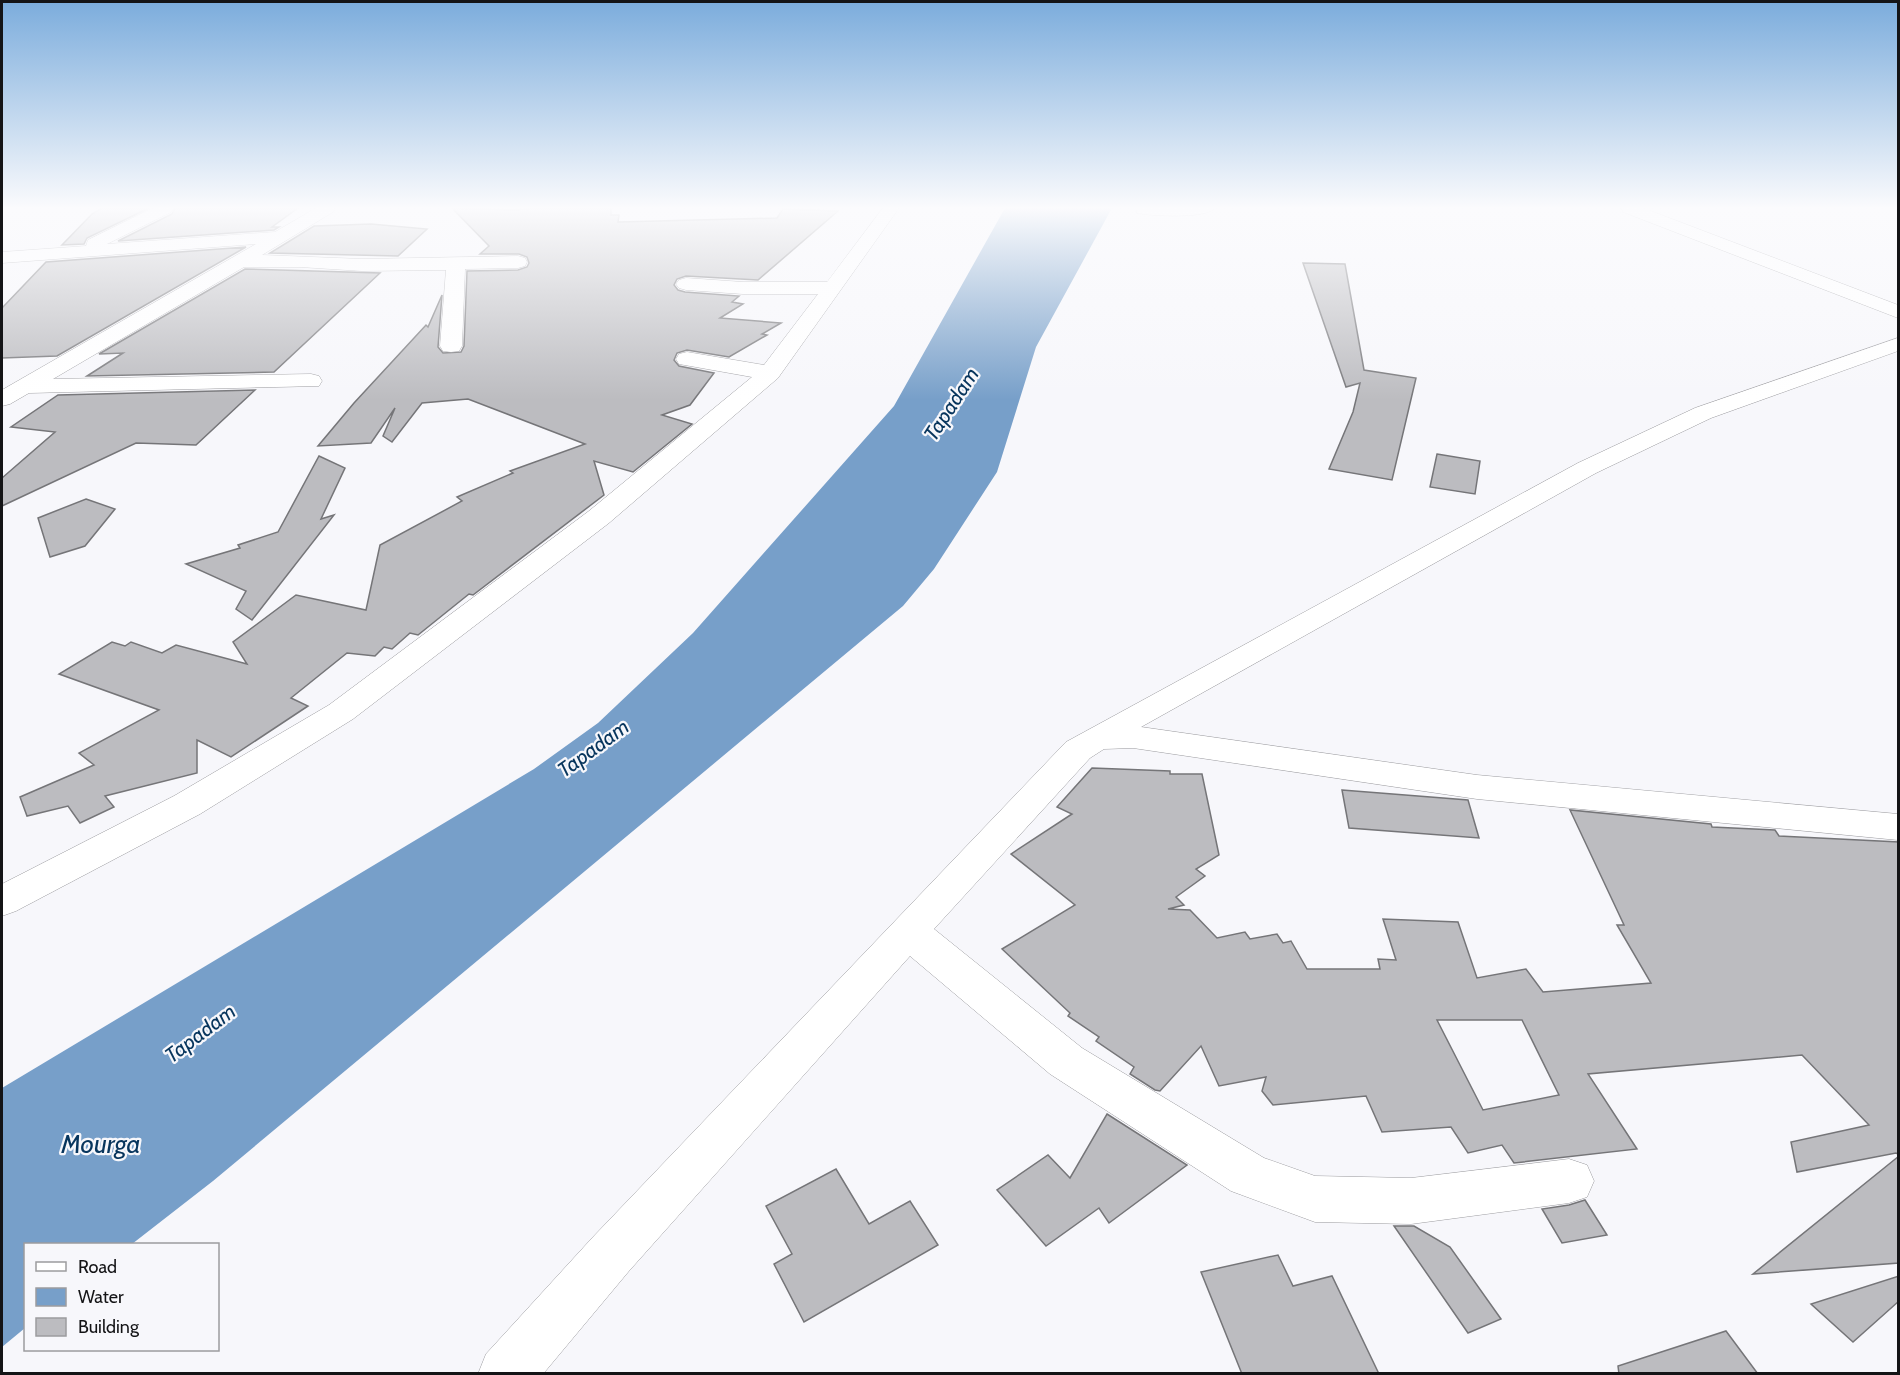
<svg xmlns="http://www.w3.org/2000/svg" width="1900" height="1375" font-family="Cabin,sans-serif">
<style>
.water{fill:#779fc9}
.building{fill:#bcbcc0;stroke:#757578;stroke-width:1.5;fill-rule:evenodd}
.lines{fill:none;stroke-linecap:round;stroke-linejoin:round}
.street-casing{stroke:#9b9b9f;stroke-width:1}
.street{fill:#fff;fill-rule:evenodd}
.labels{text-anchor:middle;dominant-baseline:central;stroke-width:4.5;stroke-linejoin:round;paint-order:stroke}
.water-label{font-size:21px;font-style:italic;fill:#07355d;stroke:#f7f7fb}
.near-water-label{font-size:26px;font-style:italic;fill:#07355d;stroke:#f7f7fb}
</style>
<rect width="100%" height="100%" fill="#f7f7fb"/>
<polygon class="water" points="1005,208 1112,208 1036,347 997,472 934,569 903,606 213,1181 132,1244 26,1244 25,1328 2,1347 2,1088 534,769 598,723 693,633 894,406"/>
<g class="building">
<polygon points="102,208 149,208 87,238 84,244 62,245 92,214"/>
<polygon points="175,208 298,208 272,227 279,227 274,230 118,241 172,214"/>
<polygon points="452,208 514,210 535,208 611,208 611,215 619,215 618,222 777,218 783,209 838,211 758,280 686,276 677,279 674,285 678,290 685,292 739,296 732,302 743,304 720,318 781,323 762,334 767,335 729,357 687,350 677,353 674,360 679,366 714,373 690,405 662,415 692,424 633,472 594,461 604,495 473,595 469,594 418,635 410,633 392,649 384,647 375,656 347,653 291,698 308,706 231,757 197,740 197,773 105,796 114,807 80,823 68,806 27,816 20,797 94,765 79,753 159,710 59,674 112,642 125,646 131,642 162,653 176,645 247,664 233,642 296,595 366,610 380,545 462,501 457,497 513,473 510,471 585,444 468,399 422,403 392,442 383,436 395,408 371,443 318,446 354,403 426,325 428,327 442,295 438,347 443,353 461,352 464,346 467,271 518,270 527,267 529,263 527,257 519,254 480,254 489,246"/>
<polygon points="371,224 427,229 398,256 270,253 314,226"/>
<polygon points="246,247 57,356 2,358 2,308 46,262"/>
<polygon points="1303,263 1345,264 1364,370 1416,378 1392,480 1329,469 1353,412 1360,383 1346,387"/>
<polygon points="245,269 380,273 274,372 87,376 123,353 99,354"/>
<polygon points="255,390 196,445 136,443 2,506 2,478 55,432 11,427 58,395"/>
<polygon points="1437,454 1480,461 1475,494 1430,487"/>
<polygon points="319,456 345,468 321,519 334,515 252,620 236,609 246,591 186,564 240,548 238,545 278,532"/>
<polygon points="86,499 115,509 85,546 50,557 38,518"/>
<path d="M1092,768L1170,771V774H1202L1219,855L1196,869L1205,876L1176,897L1184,905L1168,909L1190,910L1217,938L1245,932L1250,939L1277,934L1283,943L1291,941L1307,969H1380L1378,959L1396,960L1383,919L1458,922L1477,978L1526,969L1543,992L1651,983L1617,925H1624L1570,810L1711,824L1712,827L1775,830L1779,836L1899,842V1155L1896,1153L1797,1172L1791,1142L1869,1125L1802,1055L1588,1074L1637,1149L1514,1163L1502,1145L1468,1153L1451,1127L1382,1132L1366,1096L1273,1105L1262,1091L1266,1077L1219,1086L1201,1046L1160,1091L1155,1090L1130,1074L1134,1067L1096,1041L1099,1037L1068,1016L1070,1013L1002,949L1075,905L1011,854L1072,814L1057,807ZM1437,1020H1522L1559,1095L1483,1110Z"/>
<polygon points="1342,790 1468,800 1479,838 1349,828"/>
<polygon points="1107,1114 1187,1165 1109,1223 1099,1208 1046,1246 997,1190 1048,1155 1070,1178"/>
<polygon points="1899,1156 1899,1263 1753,1274"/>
<polygon points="836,1169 869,1224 910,1201 938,1245 804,1322 774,1264 792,1254 766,1206"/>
<polygon points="1585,1200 1607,1235 1562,1243 1542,1209 1569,1205"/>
<polygon points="1394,1226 1414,1226 1450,1247 1501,1319 1468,1333"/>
<polygon points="1278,1255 1293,1286 1332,1276 1379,1374 1242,1374 1201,1272"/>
<polygon points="1899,1276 1899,1301 1853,1342 1811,1304"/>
<polygon points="1726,1331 1758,1374 1619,1374 1618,1366"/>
</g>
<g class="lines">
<g class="street-casing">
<g id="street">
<polygon points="153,208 173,208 171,212 107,244 275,232 316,208 335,208 333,212 262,255 362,259 518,256 525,258 527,262 525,266 518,268 465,269 462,346 459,351 451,352 443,351 440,346 446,270 362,271 300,267 244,267 53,379 311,374 319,376 322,381 319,386 29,393 10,404 2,406 2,390 256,244 2,263 2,252 86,246 88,240"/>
<polygon points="883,208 899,208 778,378 609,523 353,719 200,814 16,911 2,916 2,884 174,796 329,705 589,511 752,377 679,364 676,359 679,354 687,352 764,365 818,294 743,294 686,290 679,288 676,284 679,280 686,278 743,282 827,282"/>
<path d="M1136,208H1215C1206,219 1152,216 1137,213Z"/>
<polygon points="1621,208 1643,208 1898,305 1898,318 1623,212"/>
<polygon points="1898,338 1898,351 1711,418 1596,473 1141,727 1477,775 1898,814 1898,840 1477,799 1133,748 1104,749 1090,758 934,929 1082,1048 1264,1158 1315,1176 1411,1178 1569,1159 1587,1165 1594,1181 1587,1197 1569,1203 1411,1224 1315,1222 1231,1191 1050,1074 910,956 629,1271 543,1374 478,1374 486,1354 593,1237 1066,742 1578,463 1695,408"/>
</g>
</g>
<use href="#street" class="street"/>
</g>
<linearGradient id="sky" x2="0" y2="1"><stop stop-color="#7bacdc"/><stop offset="0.52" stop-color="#fbfbfd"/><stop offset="1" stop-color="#fbfbfd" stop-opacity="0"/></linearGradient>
<rect width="1900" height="400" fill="url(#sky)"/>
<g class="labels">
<g class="water-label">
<text transform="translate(951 404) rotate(-57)">Tapadam</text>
<text transform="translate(593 748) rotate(-36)">Tapadam</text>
<text transform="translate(200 1033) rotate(-37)">Tapadam</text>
</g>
<g class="near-water-label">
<text x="101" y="1144">Mourga</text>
</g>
</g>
<rect width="1900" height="1375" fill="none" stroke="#141416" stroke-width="6"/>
<rect x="24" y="1243" width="195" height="108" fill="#f7f7fb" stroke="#9c9c9f" stroke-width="1.5"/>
<rect x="36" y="1262" width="30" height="9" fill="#ffffff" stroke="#9c9c9f" stroke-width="1.5"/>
<text x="78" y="1273" font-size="18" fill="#141416">Road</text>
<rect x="36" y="1288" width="30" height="18" fill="#779fc9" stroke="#9c9c9f" stroke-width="1.5"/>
<text x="78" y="1303" font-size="18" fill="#141416">Water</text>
<rect x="36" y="1318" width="30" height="18" fill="#bcbcc0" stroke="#9c9c9f" stroke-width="1.5"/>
<text x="78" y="1333" font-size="18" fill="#141416">Building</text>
</svg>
